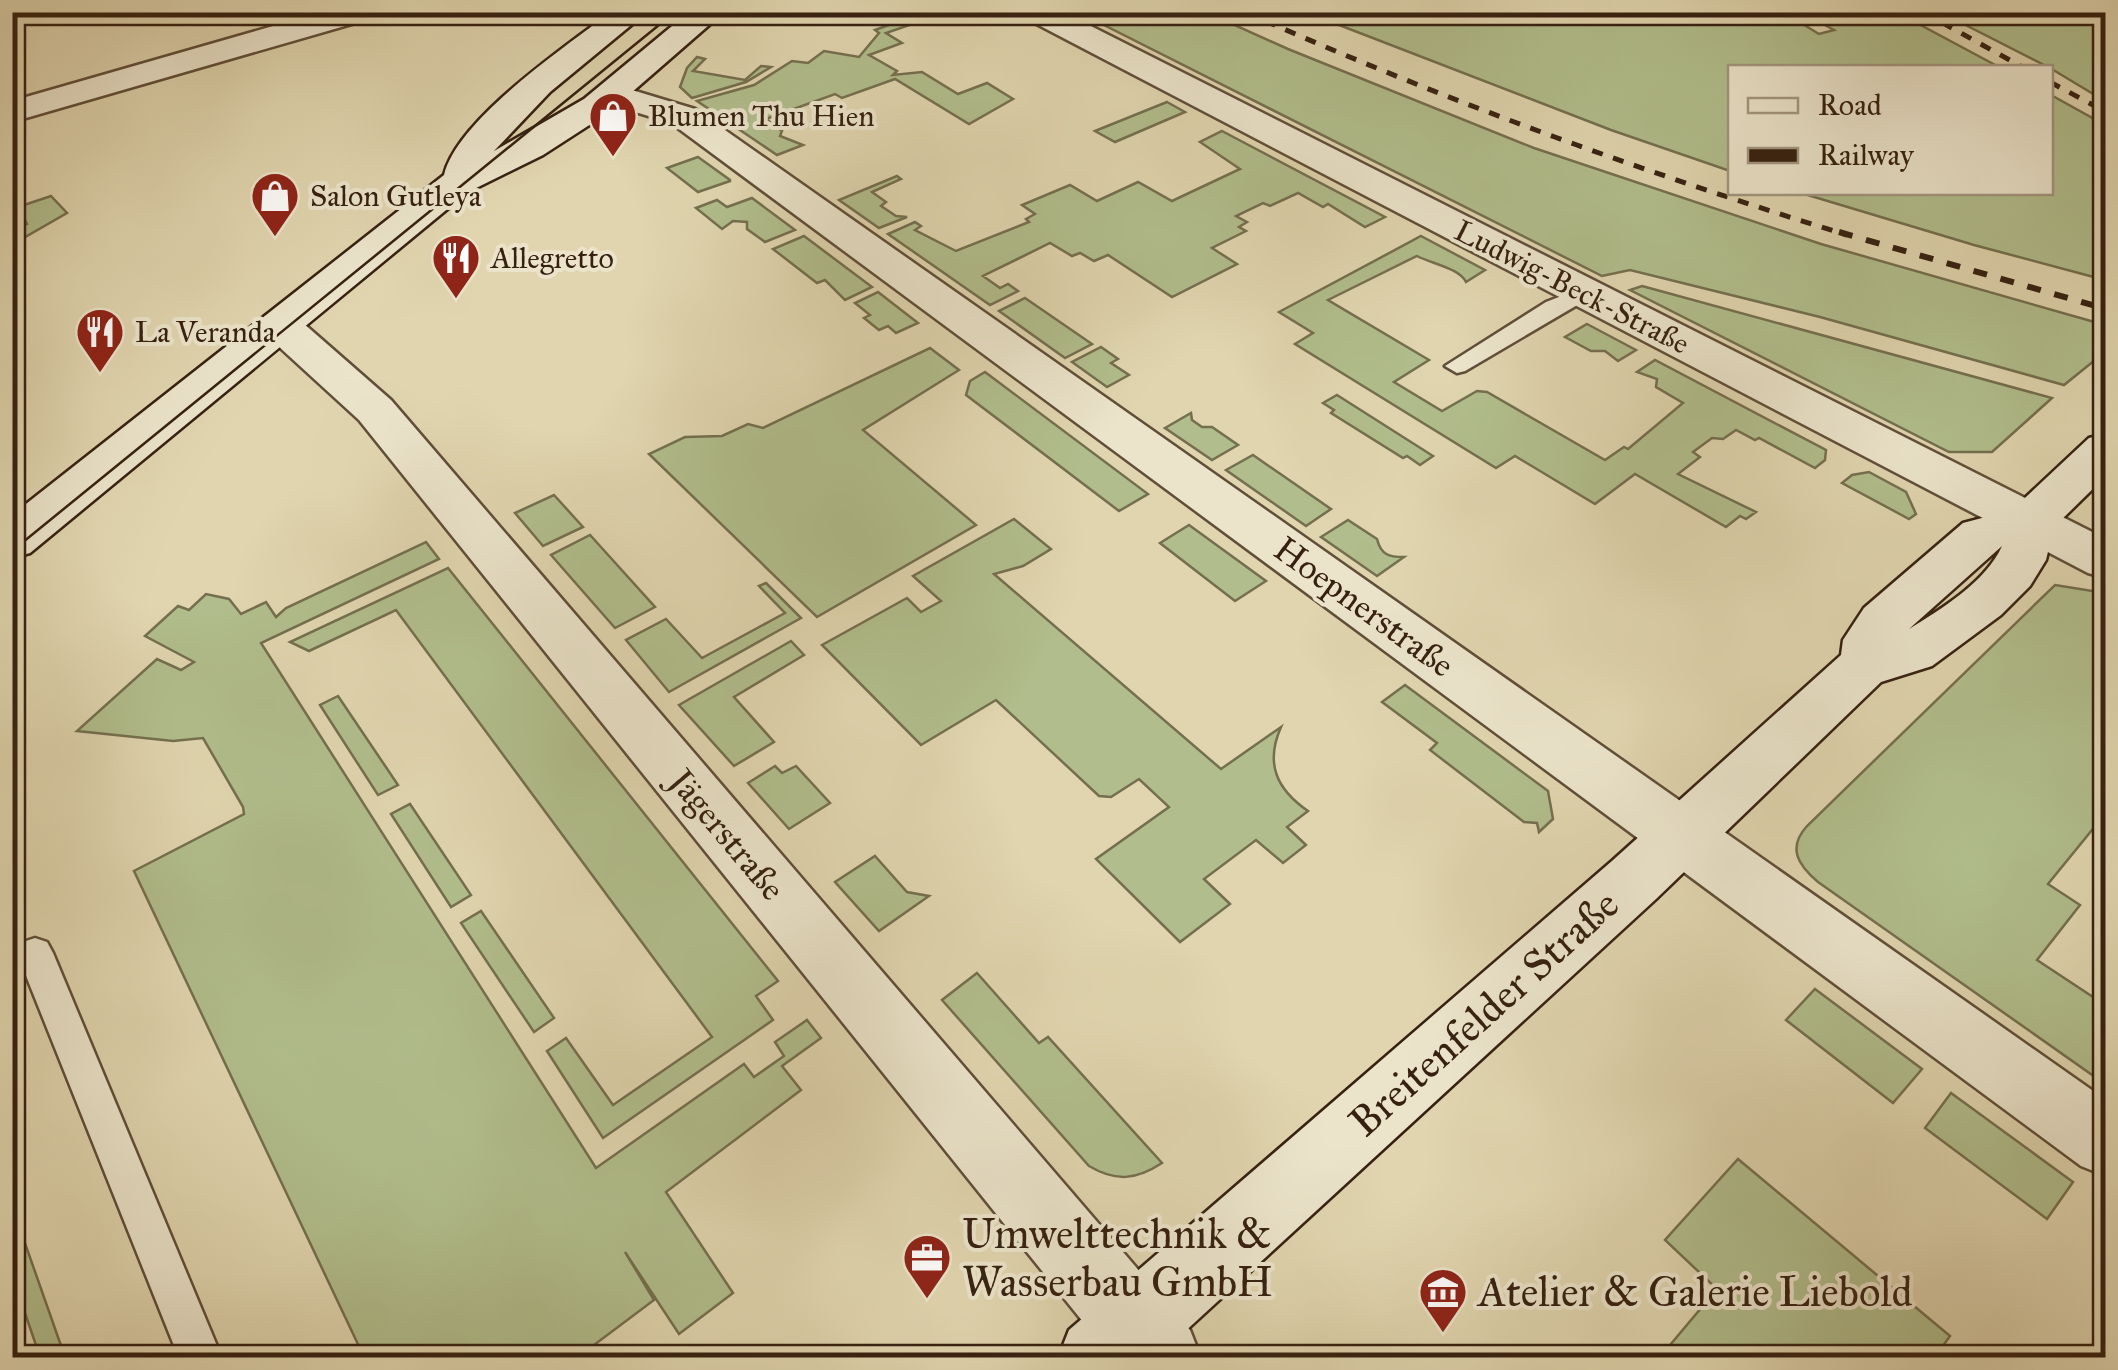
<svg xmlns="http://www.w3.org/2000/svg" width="2118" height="1370" font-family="'IM FELL Great Primer',serif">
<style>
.green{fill:#b1bd8c;stroke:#746f4e;stroke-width:2.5}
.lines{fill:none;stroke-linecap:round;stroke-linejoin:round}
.lane-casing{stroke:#604e38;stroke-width:5}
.street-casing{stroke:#604e38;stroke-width:5}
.secondary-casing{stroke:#362111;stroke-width:5}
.lane{fill:#ebe4cb;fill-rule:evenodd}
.street{fill:#ebe4cb;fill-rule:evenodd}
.secondary{fill:#ebe4cb;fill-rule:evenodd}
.tram{stroke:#362111;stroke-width:2.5}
.rail-far1{stroke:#362111;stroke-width:5;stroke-dasharray:11 11;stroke-linecap:butt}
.rail{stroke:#362111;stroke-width:6;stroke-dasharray:14 14;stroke-linecap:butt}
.labels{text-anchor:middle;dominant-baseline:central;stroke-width:8;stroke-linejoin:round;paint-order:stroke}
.far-poi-label{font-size:30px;fill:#362111;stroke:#ebe4cb;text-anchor:start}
.far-street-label{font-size:30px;fill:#362111;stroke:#ebe4cb}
.street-label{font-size:35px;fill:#362111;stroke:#ebe4cb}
.near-street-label{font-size:42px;fill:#362111;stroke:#ebe4cb}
.near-poi-label{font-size:42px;fill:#362111;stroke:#ebe4cb;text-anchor:start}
</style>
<rect width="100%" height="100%" fill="#e0d5af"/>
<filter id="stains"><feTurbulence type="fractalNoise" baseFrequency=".002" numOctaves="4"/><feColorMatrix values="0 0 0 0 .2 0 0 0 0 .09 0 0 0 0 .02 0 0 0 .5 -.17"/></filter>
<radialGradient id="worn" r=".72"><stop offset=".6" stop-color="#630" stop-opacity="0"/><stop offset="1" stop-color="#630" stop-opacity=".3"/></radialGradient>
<g class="green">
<polygon points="925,12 944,13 886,33 902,43 869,55 897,71 893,75 922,72 958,94 987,83 1013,99 969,124 895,79 842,98 835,94 766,119 782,131 780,136 803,145 777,155 697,101 754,85 792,61 808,63 824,51 859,57 879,33 875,30"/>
<polygon points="1395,12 1783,12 1819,34 1834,30 1803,13 1898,13 1999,67 1730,68 1730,171 1611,130 1308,13"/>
<polygon points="1080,13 1208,13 1288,49 1534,148 1821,244 2105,325 2105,352 2064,385 1820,317 1630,270 1602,276"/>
<polygon points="1942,13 2105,13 2105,61 2097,67 2105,70 2105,101 2050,68"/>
<polygon points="697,57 705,59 693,71 745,80 761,66 771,67 746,82 692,98 680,87 687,68"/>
<polygon points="2051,95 2105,125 2105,280 1974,245 1801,193 2050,192"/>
<polygon points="1167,102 1185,112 1115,142 1095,131"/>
<polygon points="1222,131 1385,217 1365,227 1328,204 1323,207 1298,193 1270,206 1263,203 1236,216 1247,222 1239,227 1246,231 1212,248 1237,264 1172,297 1108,255 1094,261 1080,253 1072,256 1050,243 983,276 1000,288 1008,284 1018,291 990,305 888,234 915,222 921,226 915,230 956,251 1029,222 1026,219 1035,214 1022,205 1070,185 1097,201 1138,182 1172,201 1240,169 1200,142"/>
<polygon points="698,157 730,180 730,181 698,192 667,168"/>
<polygon points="897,176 901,179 872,192 886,202 881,206 896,216 907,217 879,228 839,200"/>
<polygon points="51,196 67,213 13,244 13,230 27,224 18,207"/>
<polygon points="752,198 795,230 765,242 747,229 747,222 733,221 722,229 696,208 717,200 727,207"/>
<polygon points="804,236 872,287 845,300 825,280 817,283 773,249"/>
<path d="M1421,236L1485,270L1466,282C1459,268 1432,264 1417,256L1328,300L1429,360L1394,382L1442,411L1477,391L1487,392L1605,460L1624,447L1628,449L1683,403L1656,387L1657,379L1637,372L1655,360L1826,450L1825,460L1815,468L1759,438L1755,440L1736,430L1723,439L1712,438L1693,452L1700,457L1678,474L1756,512L1746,519L1740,516L1726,527L1635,474L1595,504L1515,456L1496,468L1295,344L1313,333L1279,312Z"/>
<polygon points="1642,286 2052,398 1992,452 1949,452 1630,290"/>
<polygon points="878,292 918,323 896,333 888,326 879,330 864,318 870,315 855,303"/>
<polygon points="1025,298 1092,344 1065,358 999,311"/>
<polygon points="1587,324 1636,350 1618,361 1605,351 1591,351 1565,337"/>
<polygon points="1101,347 1118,359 1111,363 1129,375 1107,387 1072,362"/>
<polygon points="930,348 959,370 863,430 976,525 817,617 649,454 685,437 722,436 748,424 763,428"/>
<polygon points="985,372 1148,494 1119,511 966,395 970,381"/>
<polygon points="1337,395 1433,456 1420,465 1407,456 1403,458 1331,413 1334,410 1323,403"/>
<polygon points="1191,413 1192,420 1202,427 1212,427 1238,445 1212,460 1165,428"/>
<polygon points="1253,455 1331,509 1306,526 1226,470"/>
<polygon points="1869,472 1906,492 1916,514 1909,519 1842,483 1852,475"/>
<polygon points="554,495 583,527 543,546 515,513"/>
<path d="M1014,519L1051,549L1023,566L994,574L1221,769L1281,727C1265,763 1276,789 1308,811L1287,827L1306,845L1283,863L1256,840L1204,879L1230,904L1180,942L1096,859L1169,807L1139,779L1111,797L1099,796L996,700L921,745L822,645L907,598L921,612L941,601L913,576Z"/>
<path d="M1348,520L1377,539C1381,555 1389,557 1404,557L1377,576L1321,537Z"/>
<polygon points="1189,525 1266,581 1235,601 1160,543"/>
<polygon points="590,535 591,536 655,607 615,628 551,555"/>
<polygon points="426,542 439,559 261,643 596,1168 744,1064 754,1077 784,1056 775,1042 807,1020 821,1038 782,1066 801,1090 666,1192 733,1293 679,1334 625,1252 654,1300 578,1357 364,1357 134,871 244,814 243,807 203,738 173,741 77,731 157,659 181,670 194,662 145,636 178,606 189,610 206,594 229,599 241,614 266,602 276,617 286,608"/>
<polygon points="448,568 778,981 756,996 773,1020 603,1138 547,1051 566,1038 613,1105 712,1037 396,610 309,651 290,642"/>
<polygon points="766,583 801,618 669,692 626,640 666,619 702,658 785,613 759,586"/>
<path d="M2055,585L2105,593V814L2048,884L2080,905L2037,960L2105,1005V1043L2101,1049L2105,1052V1084L1818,882C1798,865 1787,848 1807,826Z"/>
<polygon points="791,641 804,655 734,697 774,742 734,766 679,705"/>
<polygon points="1405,685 1548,791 1553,819 1539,832 1537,823 1524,822 1430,750 1437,743 1382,702"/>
<polygon points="338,696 398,785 378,795 320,705"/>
<polygon points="775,766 782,773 796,766 830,803 789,829 748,783"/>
<polygon points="410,804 471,895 451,907 391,814"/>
<polygon points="875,856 907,892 929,896 879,931 835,882"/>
<polygon points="481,911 554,1018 534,1032 461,923"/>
<path d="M977,973L1039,1043L1048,1037L1162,1163C1136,1180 1116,1182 1089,1166L942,1000Z"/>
<polygon points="1815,989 1922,1069 1893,1103 1786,1020"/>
<polygon points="1951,1093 2073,1182 2047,1219 1925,1128"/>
<polygon points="1738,1159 1950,1336 1935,1357 1660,1357 1717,1289 1665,1240"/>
<polygon points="12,1209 13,1209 65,1357 40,1357 13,1278"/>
</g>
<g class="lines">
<g class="lane-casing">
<g id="lane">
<polygon points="1585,287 1593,289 1596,294 1465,371 1457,373 1445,366 1546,302"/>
<polygon points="35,938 47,942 53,953 222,1358 179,1358 17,953 23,942"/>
</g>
</g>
<g class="street-casing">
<g id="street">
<polygon points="322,12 373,12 369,19 12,122 12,101"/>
<polygon points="1023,12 1063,12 2106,539 2106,578 2088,573 1027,19"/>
<polygon points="612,84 695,109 2106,1100 2106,1176 2081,1166 671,123 600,101 595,94 600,87"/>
<polygon points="280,312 295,316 391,400 1190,1330 1201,1358 1112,1358 359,420 265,334 259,325 265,316"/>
</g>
</g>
<g class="secondary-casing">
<g id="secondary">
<path d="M611,12H647L550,92L494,151L584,99L689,12H724L608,113L543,155L468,192L30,553L12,558V515L444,175C457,120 565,47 611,12Z"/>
<path d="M2106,434V476L2054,527L2046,560L2030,586L2001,615L1932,666L1881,682L1656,899L1156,1358H1058L1069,1330L1612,861L1841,655L1843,640L1864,608L1963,523L2012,510L2089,438ZM2002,546C1986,582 1941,609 1909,629Z"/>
</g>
</g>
<use href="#lane" class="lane"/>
<use href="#street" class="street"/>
<use href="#secondary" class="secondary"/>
<polyline class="tram" points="12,551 675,12"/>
<g class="rail-far1">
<path d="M1245,12C1441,99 1642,172 1847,235"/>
<polyline points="1923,12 2024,68"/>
<polyline points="2050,82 2106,112"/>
</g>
<polyline class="rail" points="1839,232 2106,309"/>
</g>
<defs>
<g id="shop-pin" transform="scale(2.5)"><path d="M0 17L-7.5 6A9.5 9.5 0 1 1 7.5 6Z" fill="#8f2418" stroke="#ebe4cb"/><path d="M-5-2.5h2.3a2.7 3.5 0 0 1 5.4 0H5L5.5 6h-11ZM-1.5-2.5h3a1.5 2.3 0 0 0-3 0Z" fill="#fff"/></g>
<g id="restaurant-pin" transform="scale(2.5)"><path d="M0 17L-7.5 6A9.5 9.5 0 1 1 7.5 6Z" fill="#8f2418" stroke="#ebe4cb"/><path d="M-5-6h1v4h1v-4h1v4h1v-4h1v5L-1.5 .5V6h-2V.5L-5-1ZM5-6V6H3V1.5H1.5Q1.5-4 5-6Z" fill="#fff"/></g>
<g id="office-pin" transform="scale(2.5)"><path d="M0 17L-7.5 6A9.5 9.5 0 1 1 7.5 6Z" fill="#8f2418" stroke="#ebe4cb"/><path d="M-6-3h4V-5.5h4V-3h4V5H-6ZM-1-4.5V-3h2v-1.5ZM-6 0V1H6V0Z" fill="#fff"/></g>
<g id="museum-pin" transform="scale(2.5)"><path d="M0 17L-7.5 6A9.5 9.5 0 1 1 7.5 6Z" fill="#8f2418" stroke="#ebe4cb"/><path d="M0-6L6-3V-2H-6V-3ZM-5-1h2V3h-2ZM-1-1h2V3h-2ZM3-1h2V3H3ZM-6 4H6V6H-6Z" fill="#fff"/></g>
</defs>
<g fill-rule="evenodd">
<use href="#shop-pin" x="613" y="116"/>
<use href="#shop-pin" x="275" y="196"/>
<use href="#restaurant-pin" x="456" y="258"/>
<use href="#restaurant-pin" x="100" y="332"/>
<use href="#office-pin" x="927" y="1258"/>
<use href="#museum-pin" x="1443" y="1292"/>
</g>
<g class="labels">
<g class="far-poi-label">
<text x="648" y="116">Blumen Thu Hien</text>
<text x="310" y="196">Salon Gutleya</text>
<text x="491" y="258">Allegretto</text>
<text x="135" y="332">La Veranda</text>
</g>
<g class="far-street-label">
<text transform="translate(1572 287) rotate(27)">Ludwig-Beck-Straße</text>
</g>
<g class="street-label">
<text transform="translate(1364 607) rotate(36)">Hoepnerstraße</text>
<text transform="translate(727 835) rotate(50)">Jägerstraße</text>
</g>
<g class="near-street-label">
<text transform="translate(1484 1013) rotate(-42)">Breitenfelder Straße</text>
</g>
<g class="near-poi-label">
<text x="962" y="1234">Umwelttechnik &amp;<tspan x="962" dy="48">Wasserbau GmbH</tspan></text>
<text x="1478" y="1292">Atelier &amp; Galerie Liebold</text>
</g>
</g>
<rect width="2118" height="1370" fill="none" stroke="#e0d5af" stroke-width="50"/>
<rect x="15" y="15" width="2088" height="1340" fill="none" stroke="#362111" stroke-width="5"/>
<rect x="25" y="25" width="2068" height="1320" fill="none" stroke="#362111" stroke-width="2.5"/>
<rect x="1728" y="65" width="325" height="130" fill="#ebe4cb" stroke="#a39681" stroke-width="2.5"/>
<rect x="1748" y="98" width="50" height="15" fill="#ebe4cb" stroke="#a39681" stroke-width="2.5"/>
<text x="1818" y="115" font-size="30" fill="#362111">Road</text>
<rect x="1748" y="148" width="50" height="15" fill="#362111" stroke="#a39681" stroke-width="2.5"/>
<text x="1818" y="165" font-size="30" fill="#362111">Railway</text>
<rect width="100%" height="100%" filter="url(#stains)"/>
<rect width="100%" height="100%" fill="url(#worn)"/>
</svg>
